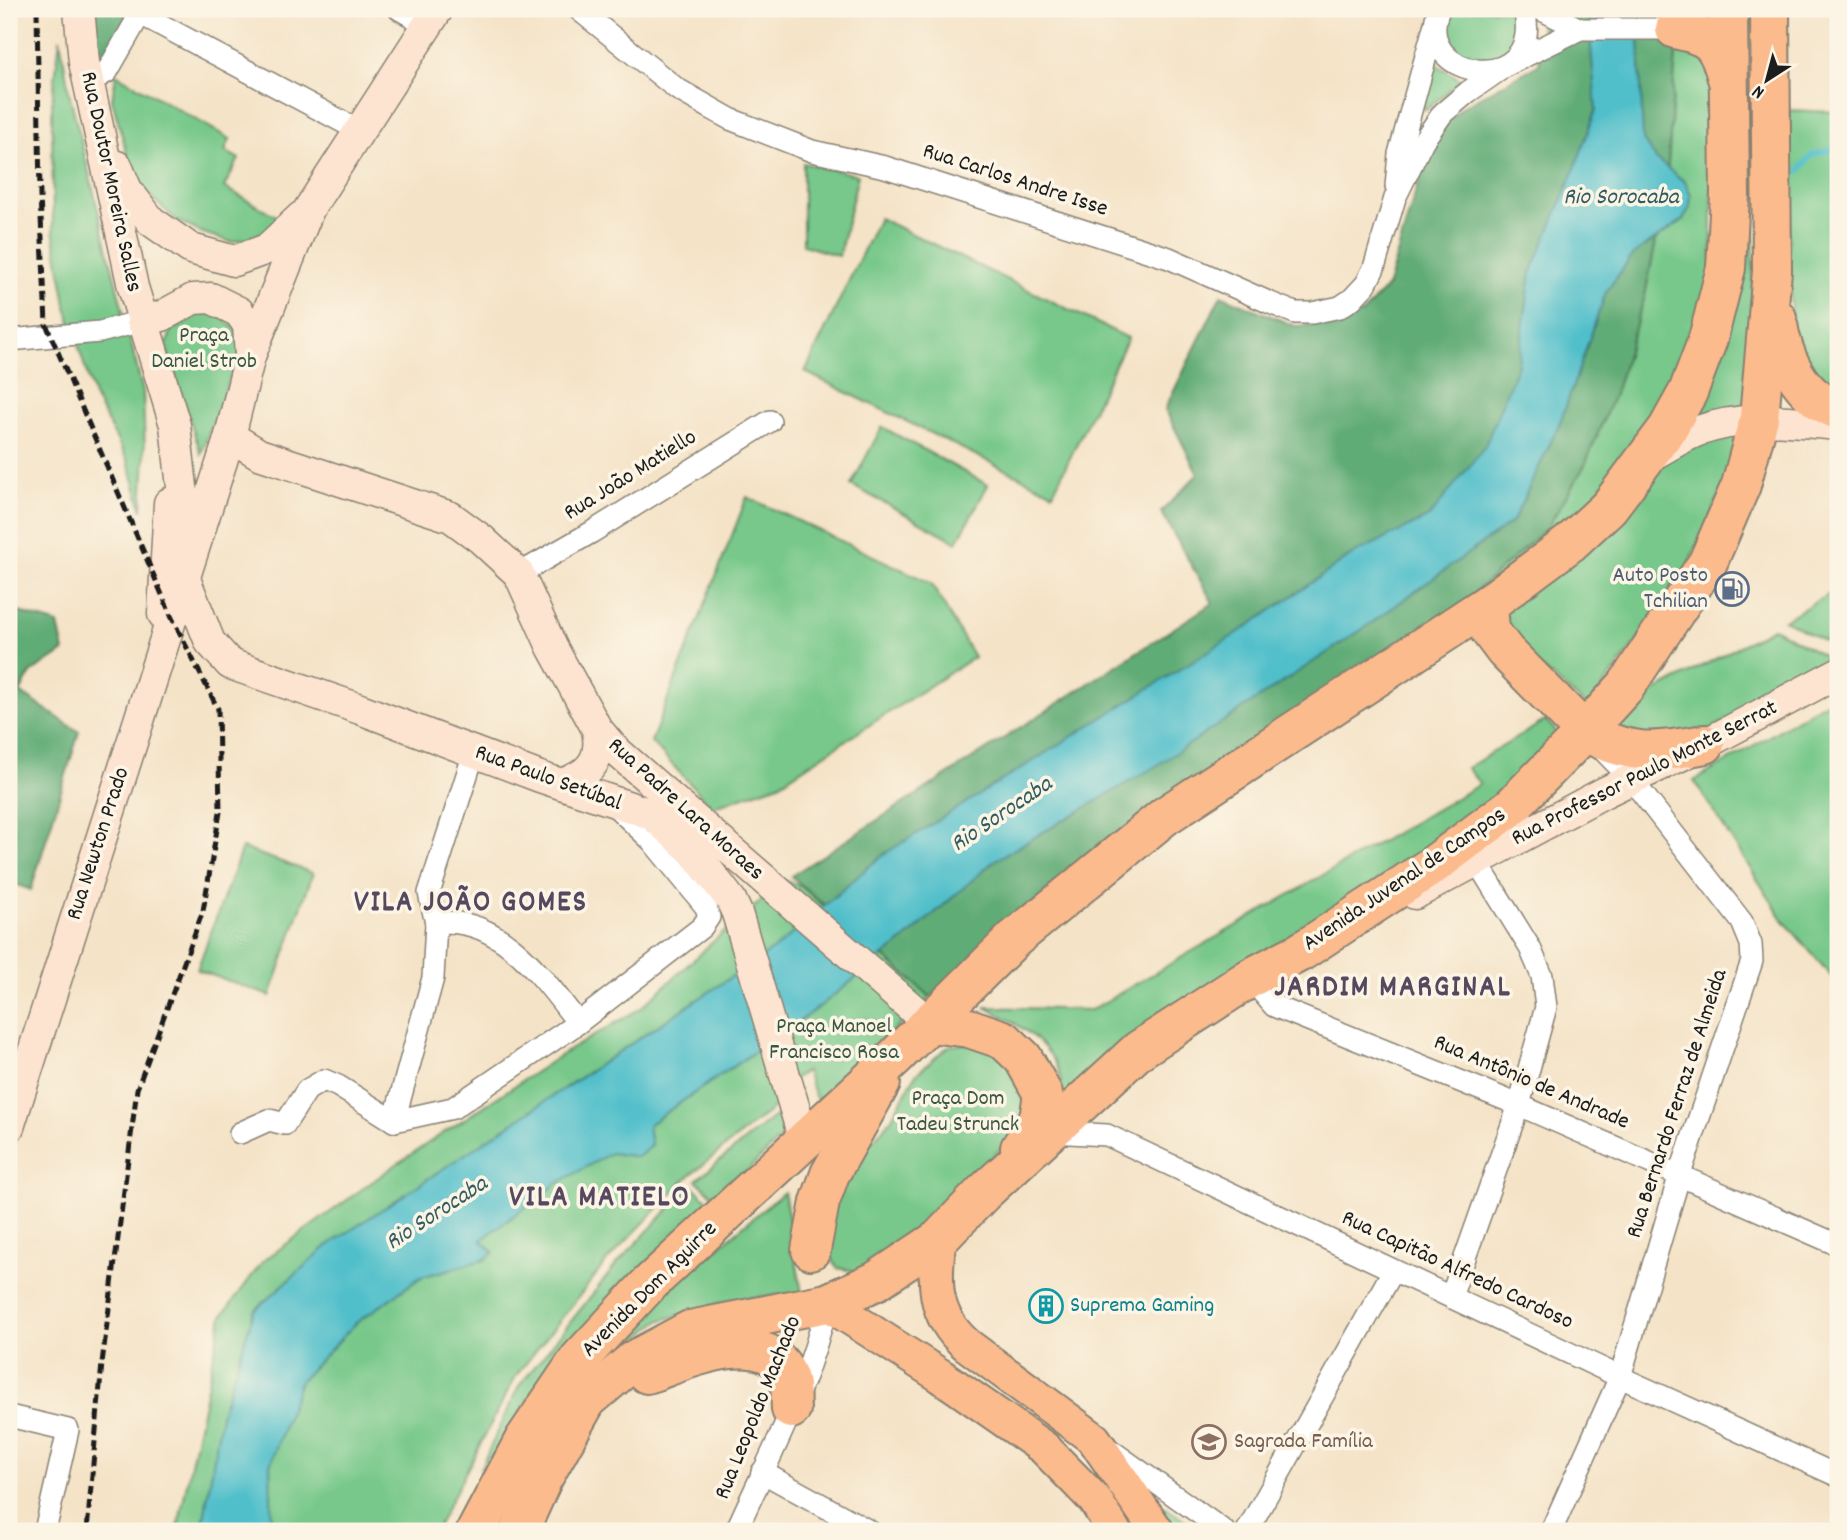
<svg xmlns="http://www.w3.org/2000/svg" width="1847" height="1540" font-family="Dekko,sans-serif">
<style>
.green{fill:#77c88a;stroke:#4a7253;stroke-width:2}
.forest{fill:#61ac76;stroke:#3e6449;stroke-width:2}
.water{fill:#51bfca;stroke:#366e73;stroke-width:2}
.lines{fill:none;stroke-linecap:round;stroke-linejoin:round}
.stream{stroke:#51bfca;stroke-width:6}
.street-casing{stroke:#888072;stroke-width:24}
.secondary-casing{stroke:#888072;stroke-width:33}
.primary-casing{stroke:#888072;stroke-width:37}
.highway-casing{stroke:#888072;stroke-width:42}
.street{stroke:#fff;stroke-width:21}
.secondary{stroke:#fde4d1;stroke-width:30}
.primary{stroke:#fbbb8d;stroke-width:33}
.highway{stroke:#fbbb8d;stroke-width:38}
.rail{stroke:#1c1c1c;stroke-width:5;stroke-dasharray:10 5;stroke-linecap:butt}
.labels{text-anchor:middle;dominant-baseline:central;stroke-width:7;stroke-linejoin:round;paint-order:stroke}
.street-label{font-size:23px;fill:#1c1c1c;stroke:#fcf5e5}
.park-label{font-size:23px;fill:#3c5842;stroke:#fcf5e5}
.service-label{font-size:23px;fill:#4e5e75;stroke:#fcf5e5;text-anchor:end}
.culture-label{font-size:23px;fill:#0d838f;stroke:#fcf5e5;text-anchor:start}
.education-label{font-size:23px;fill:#785e54;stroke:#fcf5e5;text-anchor:start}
.water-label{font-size:24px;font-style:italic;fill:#315d62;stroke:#fcf5e5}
.district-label{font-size:30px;font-weight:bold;letter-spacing:2px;fill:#55485f;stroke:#fcf5e5}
</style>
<rect width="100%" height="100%" fill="#fcf5e5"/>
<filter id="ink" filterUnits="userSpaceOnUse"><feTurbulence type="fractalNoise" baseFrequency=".0143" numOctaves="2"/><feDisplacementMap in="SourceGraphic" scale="14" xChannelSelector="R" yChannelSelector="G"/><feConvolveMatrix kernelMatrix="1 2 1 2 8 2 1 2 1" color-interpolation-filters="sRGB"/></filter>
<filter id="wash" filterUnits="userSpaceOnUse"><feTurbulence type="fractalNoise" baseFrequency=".00686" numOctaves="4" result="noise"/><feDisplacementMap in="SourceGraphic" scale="28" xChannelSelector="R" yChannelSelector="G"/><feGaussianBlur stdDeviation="1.57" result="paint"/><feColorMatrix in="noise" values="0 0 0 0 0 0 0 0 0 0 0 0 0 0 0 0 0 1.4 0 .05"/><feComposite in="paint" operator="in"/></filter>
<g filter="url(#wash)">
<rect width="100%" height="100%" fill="#f4e3c7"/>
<g class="green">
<path d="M1448,9H1513C1538,69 1446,78 1446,30C1446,23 1445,16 1448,9Z"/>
<polygon points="60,38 69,92 143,392 145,453 142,510 128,461 94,396 67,310 53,230 52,103"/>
<polygon points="1676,53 1697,55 1712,69 1712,275 1680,387 1577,518 1464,602 1547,528 1617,387 1645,295 1666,192"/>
<polygon points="1437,65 1461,80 1426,110 1423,108 1434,66"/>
<polygon points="1746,70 1756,86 1752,341 1746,403 1688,422"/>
<polygon points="116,74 230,139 225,151 239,159 224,187 281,219 258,237 231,242 200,232 176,220 151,197 131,168 112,100"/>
<polygon points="1788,110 1838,112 1838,393 1805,366 1792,334 1789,265"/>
<polygon points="803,163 858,175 839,256 803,245"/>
<polygon points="879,218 1128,338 1053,493 805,372"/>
<polygon points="204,312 217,314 236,329 241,350 201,454 166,347 171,331 180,317"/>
<polygon points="882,427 988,485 957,542 851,485"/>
<polygon points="1738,432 1731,470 1681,582 1588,707 1507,640 1505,609 1654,469 1692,444"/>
<polygon points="747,497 931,583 974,657 779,784 712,807 651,742"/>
<polygon points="1838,589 1838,648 1784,620"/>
<polygon points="1773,628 1836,662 1706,732 1638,739 1616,724 1637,701"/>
<polygon points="1838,695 1838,984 1784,921 1694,781"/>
<path d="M1546,720L1556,731L1559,740L1521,786L1061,1102C1061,1095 1062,1087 1061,1080C1056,1045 1014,1021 985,1007L1091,1010L1480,784L1467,768Z"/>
<polygon points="242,848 313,873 270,996 197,970"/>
<polygon points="784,881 799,885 931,997 817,1101 806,1071 776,1090 781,1102 689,1176 607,1261 516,1376 435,1531 177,1531 222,1316 263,1261 398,1163 561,1055 641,1008 716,939"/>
<polygon points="973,1043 1000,1053 1025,1092 1024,1116 1009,1140 958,1192 883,1259 856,1271 837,1268 824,1242 836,1181 890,1121 916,1074 949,1046"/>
<polygon points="786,1107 791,1128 718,1200 696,1180"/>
<polygon points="691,1185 714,1205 608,1306 547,1369 484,1470 480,1469 519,1386 616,1265"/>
<polygon points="784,1192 802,1293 734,1299 659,1321 601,1369 548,1418 651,1303"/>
<polygon points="1157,1502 1201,1531 1176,1531"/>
</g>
<g class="forest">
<polygon points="90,9 132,9 102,65 96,65"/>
<polygon points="1543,9 1679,9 1666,192 1645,295 1617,387 1585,465 1547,528 1464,602 931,997 791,876 1213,603 1161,512 1198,474 1165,409 1221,295 1295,326 1329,324 1363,313 1388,285 1426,156 1448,121 1462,107 1539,64"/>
<polygon points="9,609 58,624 64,651 31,673 20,692 79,732 31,890 9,882"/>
</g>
<polygon class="water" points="1588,9 1638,9 1643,140 1656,159 1685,182 1691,195 1690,207 1683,220 1633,255 1606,292 1560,423 1513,521 1363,629 1153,768 994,861 904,940 814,1011 648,1125 651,1146 638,1157 611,1153 558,1183 481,1240 494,1252 484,1260 421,1277 356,1323 300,1381 270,1465 272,1531 202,1531 221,1415 254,1311 327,1246 778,946 881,856 1247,627 1355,553 1429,517 1485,446 1518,364 1531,273 1572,176 1596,110"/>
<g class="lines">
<polyline class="stream" points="1798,172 1812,155 1835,148 1838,150"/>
</g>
</g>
<g filter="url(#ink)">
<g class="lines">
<g class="street-casing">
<g id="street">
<polyline points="131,9 358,130"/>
<polyline points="399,9 427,25"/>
<polyline points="578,9 677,89 730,119 812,151 885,167 1169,258 1268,302 1295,313 1312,313 1340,307 1352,299 1366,284 1374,268 1395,198 1423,141 1443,113 1468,92 1507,65 1580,29 1683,29"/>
<path d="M1439,9C1410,82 1546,99 1524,9"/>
<polyline points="1540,9 1580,29"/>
<polyline points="84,62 92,74 100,76 107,72 143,9"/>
<polyline points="1396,186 1399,154 1434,27"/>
<polyline points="9,340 100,332 142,321"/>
<polyline points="519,574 592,532 770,421"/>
<path d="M436,923C501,915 543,978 578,1023"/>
<polyline points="1250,978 1274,1006 1519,1105 1838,1245"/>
<polyline points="394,1121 453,1108 578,1023 702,927 709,917 706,907 652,841 613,804"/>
<polyline points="394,1121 433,978 436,923 429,893 474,753"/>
<polyline points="1050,1132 1107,1135 1620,1377 1838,1476"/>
<polyline points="240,1133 269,1120 285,1124 307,1090 324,1080 338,1086 394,1121"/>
<polyline points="1451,1297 1519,1105 1546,1007 1542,976 1530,948 1477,862"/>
<polyline points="9,1416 68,1430 45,1531"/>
<polyline points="1109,1449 1224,1531"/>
<polyline points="762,1472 869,1531"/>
<path d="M736,1531C769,1457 810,1383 827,1303"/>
<polyline points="1247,1531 1393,1271"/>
<polyline points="1551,1531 1620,1377 1680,1174 1752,961 1751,944 1742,922 1632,780 1599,746"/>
</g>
</g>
<g class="secondary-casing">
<g id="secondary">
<polyline points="79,9 84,62 133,287 175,425 189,549"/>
<polyline points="117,166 127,190 151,221 191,249 234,261 267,249 301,217"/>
<polyline points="142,321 162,316 193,299 211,298 239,312 248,325 250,356"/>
<polyline points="230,436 259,454 451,517 481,539 519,574 552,647 597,729 613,748 929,1023"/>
<path d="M1650,456C1666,448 1682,437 1698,431C1746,414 1789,421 1838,425"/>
<polyline points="185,579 210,642 230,664 360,709 540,777 651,814 693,851 731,900 737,913 804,1140"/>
<polyline points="163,614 169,503"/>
<path d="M562,784C590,774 603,760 597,729"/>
<polyline points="1415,894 1605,792 1705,744 1838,673"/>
<polyline points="9,1127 230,436 250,356 309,209 438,9"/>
</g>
</g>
<g class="primary-casing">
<g id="primary">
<path d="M939,1239C934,1282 932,1315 967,1345L1094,1439L1157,1531"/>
<polyline points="827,1303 941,1376 1044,1448 1095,1500 1114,1531"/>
</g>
</g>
<g class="highway-casing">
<g id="highway">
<path d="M1675,29C1711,37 1717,42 1727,78"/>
<path d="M1777,318C1782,357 1799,396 1838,410"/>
<path d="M1488,604L1490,631L1505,651L1585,732C1632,756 1655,753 1705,744"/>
<polyline points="929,1023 969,1028 1004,1040 1023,1058 1043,1094 1039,1119 1020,1148"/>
<polyline points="811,1250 820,1202 830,1174 881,1083"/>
<path d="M647,1374C685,1361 767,1322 788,1377C792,1386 790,1399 791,1409"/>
<polyline points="476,1531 524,1440 579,1359 649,1284 895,1057 1014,939 1165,816 1488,604 1570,543 1609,507 1668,428 1688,392 1708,339 1726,268 1730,195 1728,9"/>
<polyline points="519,1531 542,1480 587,1400 634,1360 690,1330 827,1303 876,1281 939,1239 983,1193 1139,1050 1250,978 1302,951 1432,866 1511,807 1574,743 1626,686 1708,562 1741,485 1759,418 1772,271 1770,9"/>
</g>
</g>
<use href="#street" class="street"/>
<use href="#secondary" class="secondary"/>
<use href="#primary" class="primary"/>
<use href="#highway" class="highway"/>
<polyline class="rail" points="37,9 40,196 46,324 172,618 218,709 220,812 203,911 137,1089 102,1363 87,1531"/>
</g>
</g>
<defs>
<g id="fuel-ring" transform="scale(1.75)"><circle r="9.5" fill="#fcf5e5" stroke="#5c6f8a" stroke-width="1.5"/><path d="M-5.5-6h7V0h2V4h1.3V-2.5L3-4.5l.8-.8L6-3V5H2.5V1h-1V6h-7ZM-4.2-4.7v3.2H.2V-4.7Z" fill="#5c6f8a"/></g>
<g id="building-ring" transform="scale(1.75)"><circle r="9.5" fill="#fcf5e5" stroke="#0f9aa8" stroke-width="1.5"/><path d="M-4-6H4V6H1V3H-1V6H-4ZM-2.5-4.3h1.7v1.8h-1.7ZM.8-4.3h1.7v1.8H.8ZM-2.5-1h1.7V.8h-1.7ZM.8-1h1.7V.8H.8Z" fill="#0f9aa8"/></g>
<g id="school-ring" transform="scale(1.75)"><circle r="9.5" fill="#fcf5e5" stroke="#8d6e63" stroke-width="1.5"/><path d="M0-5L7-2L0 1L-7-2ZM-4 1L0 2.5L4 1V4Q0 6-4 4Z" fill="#8d6e63"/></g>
</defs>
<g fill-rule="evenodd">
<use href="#fuel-ring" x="1732" y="589"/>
<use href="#building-ring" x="1046" y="1306"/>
<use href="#school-ring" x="1209" y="1442"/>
</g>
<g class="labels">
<g class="street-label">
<text transform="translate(1015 181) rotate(18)">Rua Carlos Andre Isse</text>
<text transform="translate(110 182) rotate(78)">Rua Doutor Moreira Salles</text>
<text transform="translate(631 476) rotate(-32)">Rua João Matiello</text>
<text transform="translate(1645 774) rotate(-27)">Rua Professor Paulo Monte Serrat</text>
<text transform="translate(548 779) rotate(20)">Rua Paulo Setúbal</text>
<text transform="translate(685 810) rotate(42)">Rua Padre Lara Moraes</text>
<text transform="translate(99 844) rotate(-72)">Rua Newton Prado</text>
<text transform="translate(1405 880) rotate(-34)">Avenida Juvenal de Campos</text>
<text transform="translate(1531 1083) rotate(23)">Rua Antônio de Andrade</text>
<text transform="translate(1678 1104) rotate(-72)">Rua Bernardo Ferraz de Almeida</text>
<text transform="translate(1457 1271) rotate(25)">Rua Capitão Alfredo Cardoso</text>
<text transform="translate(650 1290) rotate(-45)">Avenida Dom Aguirre</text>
<text transform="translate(759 1408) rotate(-68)">Rua Leopoldo Machado</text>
</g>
<g class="park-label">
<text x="204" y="336">Praça<tspan x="204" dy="26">Daniel Strob</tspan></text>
<text x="834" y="1027">Praça Manoel<tspan x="834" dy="26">Francisco Rosa</tspan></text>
<text x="958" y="1099">Praça Dom<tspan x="958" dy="26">Tadeu Strunck</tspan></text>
</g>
<g class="service-label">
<text x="1708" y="576">Auto Posto<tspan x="1708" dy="26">Tchilian</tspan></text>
</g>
<g class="culture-label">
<text x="1070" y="1306">Suprema Gaming</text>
</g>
<g class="education-label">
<text x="1234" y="1442">Sagrada Família</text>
</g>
<g class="water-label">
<text x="1621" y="198">Rio Sorocaba</text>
<text transform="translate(1002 815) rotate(-34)">Rio Sorocaba</text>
<text transform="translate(437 1214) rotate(-33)">Rio Sorocaba</text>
</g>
<g class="district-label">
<text x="471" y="904">VILA JOÃO GOMES</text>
<text x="1393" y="989">JARDIM MARGINAL</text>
<text x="600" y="1199">VILA MATIELO</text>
</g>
</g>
<rect width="1847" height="1540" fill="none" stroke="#fcf5e5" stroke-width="35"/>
<g transform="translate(1767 80) rotate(216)" stroke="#fcf5e5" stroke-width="5" paint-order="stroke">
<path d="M0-5L12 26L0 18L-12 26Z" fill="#1c1c1c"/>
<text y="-10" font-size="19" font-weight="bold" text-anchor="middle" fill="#1c1c1c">N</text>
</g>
</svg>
